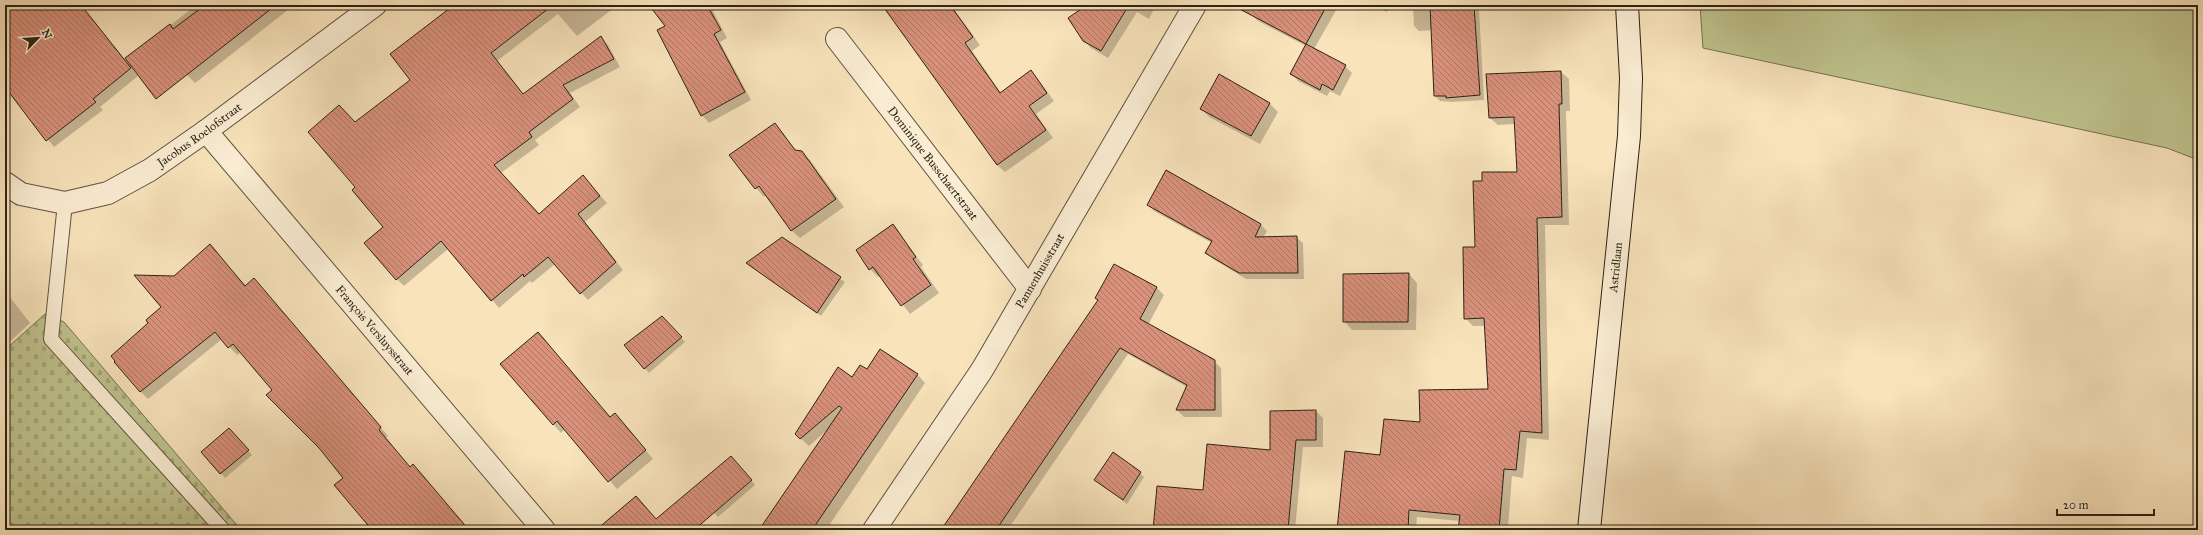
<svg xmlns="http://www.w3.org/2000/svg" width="2203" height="535" font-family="'IM FELL Great Primer',serif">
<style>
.green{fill:#bfc38e;stroke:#767252}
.cemetery{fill:url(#cemetery-stones);stroke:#767252}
.shadow{fill:#0003}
.building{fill:url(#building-back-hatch);stroke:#2d2215}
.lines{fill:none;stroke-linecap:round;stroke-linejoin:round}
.lane-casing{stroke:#60523e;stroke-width:16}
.street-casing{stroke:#60523e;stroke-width:24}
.secondary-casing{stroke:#2d2215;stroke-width:24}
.lane{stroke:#faedd3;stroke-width:14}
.street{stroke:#faedd3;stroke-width:22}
.secondary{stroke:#faedd3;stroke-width:22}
.labels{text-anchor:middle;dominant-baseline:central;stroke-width:4;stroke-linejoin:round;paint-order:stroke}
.street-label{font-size:12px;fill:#2d2215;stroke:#faedd3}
</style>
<defs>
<pattern id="cemetery-stones" width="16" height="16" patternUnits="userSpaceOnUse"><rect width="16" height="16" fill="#bfc38e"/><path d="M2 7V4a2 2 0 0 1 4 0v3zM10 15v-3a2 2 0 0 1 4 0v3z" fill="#a4a77a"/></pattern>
<pattern id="building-back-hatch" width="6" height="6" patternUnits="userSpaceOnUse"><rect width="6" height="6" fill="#d9917c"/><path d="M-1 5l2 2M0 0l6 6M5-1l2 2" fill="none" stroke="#b07664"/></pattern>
</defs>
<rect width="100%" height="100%" fill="#f8e3bb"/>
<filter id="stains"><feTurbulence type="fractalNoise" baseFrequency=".005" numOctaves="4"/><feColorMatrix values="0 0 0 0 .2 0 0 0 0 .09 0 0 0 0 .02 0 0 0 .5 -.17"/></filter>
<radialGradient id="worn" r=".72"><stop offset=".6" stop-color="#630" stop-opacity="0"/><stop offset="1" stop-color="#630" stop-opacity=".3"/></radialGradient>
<polygon class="green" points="1700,5 2198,5 2198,160 2167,148 1703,48"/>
<polygon class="cemetery" points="45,314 64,322 241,530 5,530 5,350"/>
<g class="shadow">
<polygon points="5,5 81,5 138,76 100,107 103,110 54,147 5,85"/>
<polygon points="186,5 294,5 195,83 187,75 159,34 190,10"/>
<polygon points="456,5 618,5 577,36 558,14 497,61 524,95 601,37 608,45 620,67 570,93 580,107 535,140 539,145 501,173 539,215 590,184 607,203 585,222 623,270 588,300 555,264 532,283 530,281 499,308 448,249 404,286 397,279 385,227 357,187 355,123 411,80"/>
<polygon points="651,5 710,5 727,38 720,42 751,100 709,123 702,115 667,26"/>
<polygon points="883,5 951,5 980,45 972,51 1001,93 1030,72 1038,79 1054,101 1036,114 1053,138 1005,172 997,165"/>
<polygon points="1088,5 1156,5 1149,19 1137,12 1108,58 1091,48 1084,40"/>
<polygon points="1256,5 1339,5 1314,49 1345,66 1352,73 1340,96 1330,91 1327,96 1298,81 1292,74 1306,46 1258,21 1251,14"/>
<polygon points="1373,5 1391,5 1387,12"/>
<polygon points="1413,5 1543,5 1543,7 1479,9 1484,100 1452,102 1440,101 1435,96 1432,30 1419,31 1414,26"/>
<polygon points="1561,72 1569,79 1570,111 1566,111 1569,225 1545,225 1549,440 1527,438 1523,478 1512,476 1508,527 1512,530 1459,530 1460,521 1417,517 1416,530 1338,530 1381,456 1421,423 1489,390 1485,326 1473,326 1465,318 1476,248 1483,182 1518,173 1515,124 1498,125 1490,118"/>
<polygon points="1270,104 1278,112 1260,144 1209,117 1201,108"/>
<polygon points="775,125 797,151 801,152 810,160 844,207 800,238 791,230 767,195 764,197 756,188 731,155"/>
<polygon points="1148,205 1261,225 1267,231 1263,238 1296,237 1303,243 1304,279 1246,279 1213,259 1207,253 1212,243 1154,211"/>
<polygon points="892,225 923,265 921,267 939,293 910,314 881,276 878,277 870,269 858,250"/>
<polygon points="782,239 845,282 821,316 748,264"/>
<polygon points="217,253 246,286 261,287 388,436 385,438 411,468 469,530 373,530 344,478 241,352 237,355 222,339 148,399 140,391 149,323 163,307 174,277"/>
<polygon points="1115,265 1157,288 1164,295 1148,325 1214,361 1221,368 1222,417 1184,417 1177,410 1187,387 1128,354 1011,525 1017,530 942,530 1099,301"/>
<polygon points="1409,274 1417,283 1416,330 1352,330 1344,321 1344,275"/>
<polygon points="5,291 30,323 5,346"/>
<polygon points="666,321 685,342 649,373 625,345"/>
<polygon points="501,364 623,423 653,459 617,489 565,429 561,433 553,424"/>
<polygon points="867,370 917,374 925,383 826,530 760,530 826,431 809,446 796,434 852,378"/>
<polygon points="1316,411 1323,418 1323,447 1303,447 1295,530 1154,530 1204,491 1271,451"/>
<polygon points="233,433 252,455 225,478 221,473"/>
<polygon points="735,461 755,485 718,517 693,489"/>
<polygon points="1140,473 1144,477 1127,504 1095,480"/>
</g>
<g class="building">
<polygon points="5,5 81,5 131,68 93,99 96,102 46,141 5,87"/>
<polygon points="205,5 276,5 156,99 125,58 170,24 173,29"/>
<polygon points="454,5 553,5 491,53 523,94 601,36 614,59 563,85 573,99 529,132 532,137 494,165 539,214 583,175 600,196 578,214 616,262 580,294 548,257 524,277 523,274 491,301 441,241 396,280 364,243 383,227 352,190 355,187 308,132 339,105 355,122 410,80 390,54"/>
<polygon points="649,5 707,5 721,30 714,34 745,92 701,116 657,30 665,26"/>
<polygon points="882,5 950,5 973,37 965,43 1000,93 1031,70 1047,93 1029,106 1046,130 997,165"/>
<polygon points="1087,5 1129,5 1101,51 1083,41 1068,18"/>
<polygon points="1232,5 1327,5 1306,44 1346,65 1333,90 1322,84 1320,90 1290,74 1306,44"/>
<polygon points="1430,5 1474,5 1480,95 1446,98 1446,96 1434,96"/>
<polygon points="1561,71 1562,104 1559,104 1562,217 1537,218 1542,433 1520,431 1516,470 1504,469 1499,530 1458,530 1460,515 1409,510 1408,530 1337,530 1345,451 1380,455 1384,419 1420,422 1419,390 1488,389 1484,318 1464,319 1463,247 1475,247 1473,181 1482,181 1482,172 1517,172 1514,117 1489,118 1486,74"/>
<polygon points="1219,74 1270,103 1251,136 1200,109"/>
<polygon points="775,123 795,150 802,151 836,199 791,231 759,186 755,189 729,155"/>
<polygon points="1166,170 1261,224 1255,237 1297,236 1298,273 1239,273 1205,253 1212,241 1147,205"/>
<polygon points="893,224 916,257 913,259 931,285 901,306 873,267 869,270 856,250"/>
<polygon points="782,237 841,277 817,313 746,263"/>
<polygon points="210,244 245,286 254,278 381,427 379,430 410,467 413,464 469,530 372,530 334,485 343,478 319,448 266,395 272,390 233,344 228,348 215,332 140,392 114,362 115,361 111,356 148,323 146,320 161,307 134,275 174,276"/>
<polygon points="1114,264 1157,287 1140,319 1215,360 1215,410 1176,410 1187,385 1120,348 996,530 941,530 1098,300 1095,298"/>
<polygon points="1409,273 1408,322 1343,322 1343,274"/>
<polygon points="662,316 682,337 644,369 624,345"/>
<polygon points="538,332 610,417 615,413 646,450 608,482 557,421 553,425 500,364"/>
<polygon points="880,349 918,374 812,530 759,530 842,408 839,406 800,439 795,434 838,367 852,377 860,365 867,369"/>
<polygon points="1316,410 1316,440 1296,440 1288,530 1153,530 1157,486 1203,490 1207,444 1270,450 1270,411"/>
<polygon points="229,428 249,450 220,474 201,452"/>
<polygon points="1113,452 1141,472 1123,500 1094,480"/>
<polygon points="731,456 752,480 694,530 596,530 636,496 656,519"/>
</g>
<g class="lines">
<g class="lane-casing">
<polyline id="lane" points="65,203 51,339 223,530"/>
</g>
<g class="street-casing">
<g id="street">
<path id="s1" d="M837,39L1030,289"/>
<path id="s2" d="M206,131L544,530"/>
<path id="s3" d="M5,183L21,194L65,203L108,193L150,170L206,131L375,5"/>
<path id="s4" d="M874,530L982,370L1195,5"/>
</g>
</g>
<g class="secondary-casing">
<g id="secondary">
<path id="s5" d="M1589,530L1629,136L1631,78L1627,5"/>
</g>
</g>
<use href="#lane" class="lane"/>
<use href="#street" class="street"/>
<use href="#secondary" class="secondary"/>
</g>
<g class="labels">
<g class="street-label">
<text stroke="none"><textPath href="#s3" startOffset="217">Jacobus Roelofstraat</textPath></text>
<text stroke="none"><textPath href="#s1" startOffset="157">Dominique Busschaertstraat</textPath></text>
<text stroke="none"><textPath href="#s5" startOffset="264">Astridlaan</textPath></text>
<text stroke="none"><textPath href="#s4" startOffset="308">Pannenhuisstraat</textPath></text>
<text stroke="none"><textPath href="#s2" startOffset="261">François Versluysstraat</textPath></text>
</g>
</g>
<rect width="2203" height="535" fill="none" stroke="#f8e3bb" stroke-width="20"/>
<rect x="6" y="6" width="2191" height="523" fill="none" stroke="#2d2215" stroke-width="2"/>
<rect x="10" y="10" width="2183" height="515" fill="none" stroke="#2d2215"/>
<g transform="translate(38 38) rotate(65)" stroke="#faedd3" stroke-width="3" paint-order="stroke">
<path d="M0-3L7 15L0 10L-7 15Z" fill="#2d2215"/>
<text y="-6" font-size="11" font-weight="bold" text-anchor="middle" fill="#2d2215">N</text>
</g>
<path d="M2057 509v6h97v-6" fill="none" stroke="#2d2215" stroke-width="2"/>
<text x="2063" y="509" font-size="12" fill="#2d2215" stroke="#faedd3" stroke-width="3" paint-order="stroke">20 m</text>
<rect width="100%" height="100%" filter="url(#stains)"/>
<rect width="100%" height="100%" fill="url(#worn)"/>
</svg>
